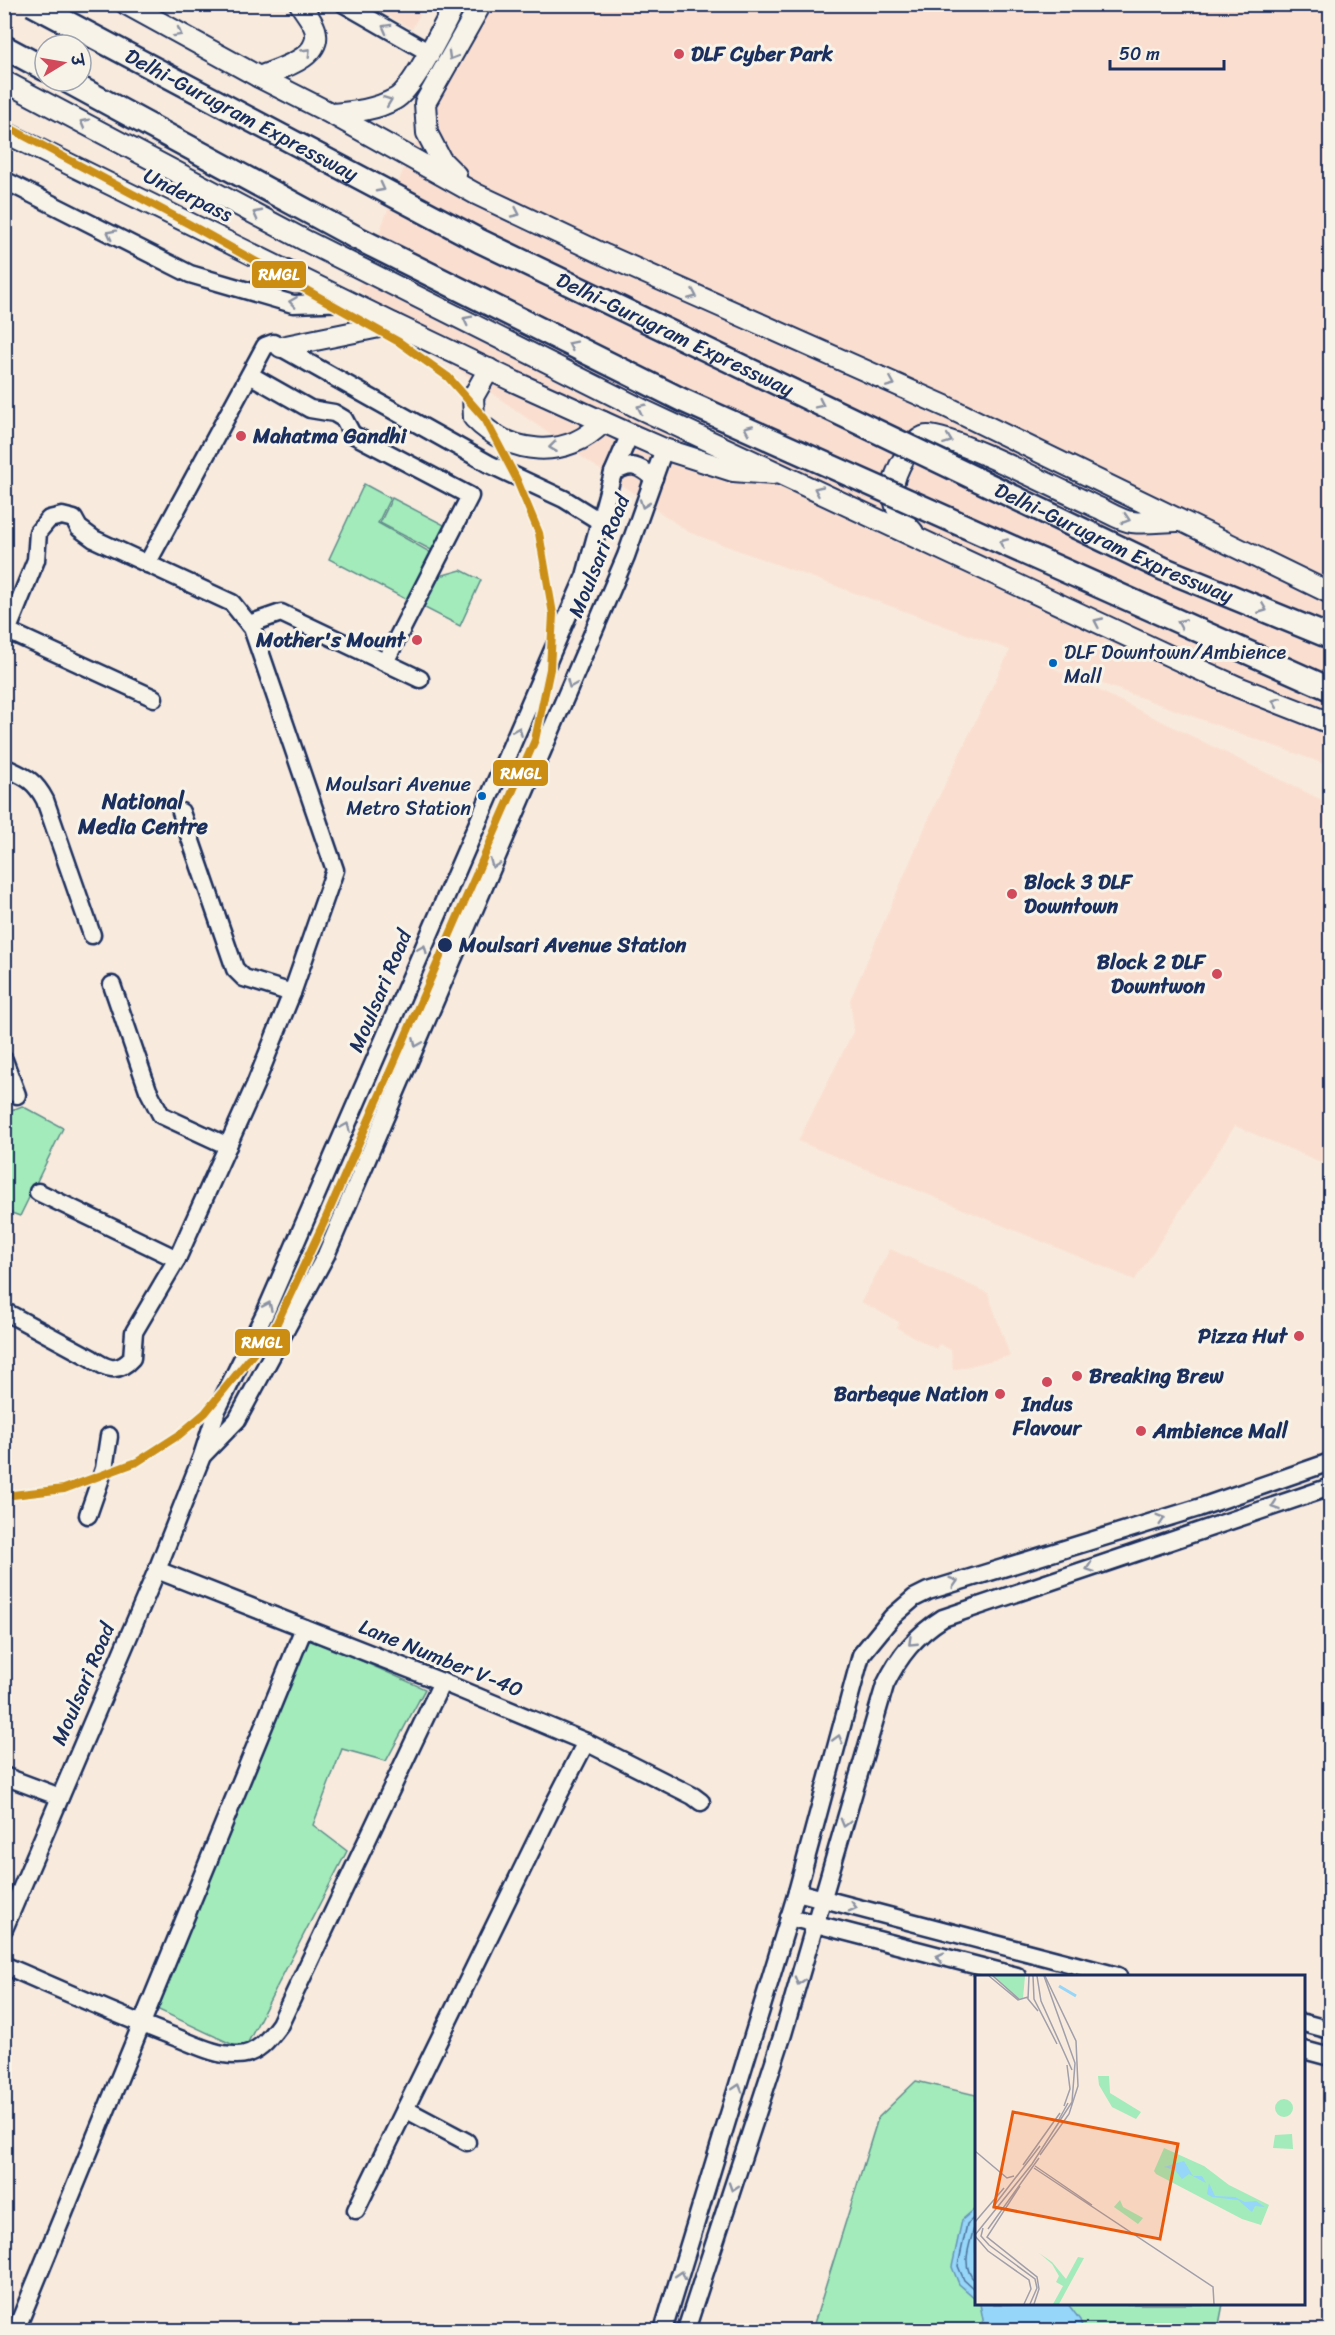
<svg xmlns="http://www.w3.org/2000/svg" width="1335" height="2335" font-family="Sriracha,'Playpen Sans Deva',sans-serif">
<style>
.built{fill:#fadfd0}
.green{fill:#a3ebba;stroke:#5f8d8c;stroke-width:1.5}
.water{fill:#96d6f8;stroke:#6593ba;stroke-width:1.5}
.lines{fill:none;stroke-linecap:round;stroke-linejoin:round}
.shore{stroke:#4c729c;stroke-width:1.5}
.minor-casing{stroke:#1b2f5e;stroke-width:21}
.major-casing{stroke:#1b2f5e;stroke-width:24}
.highway-casing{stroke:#1b2f5e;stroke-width:27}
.minor{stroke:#f7f3e8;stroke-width:16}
.major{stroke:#f7f3e8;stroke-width:20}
.highway{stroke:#f7f3e8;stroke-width:22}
.highway-bridge-casing{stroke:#1b2f5e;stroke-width:27;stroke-linecap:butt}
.highway-bridge{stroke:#f7f3e8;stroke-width:22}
.metro-1-casing{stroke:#f7f3e8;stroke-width:12}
.metro-1{stroke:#cb8e13;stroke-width:8}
.oneway{stroke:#8991a3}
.poi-dot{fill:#d1495b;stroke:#f7f3e8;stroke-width:2}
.bus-dot{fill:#0065bd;stroke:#f7f3e8;stroke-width:2}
.stop-dot{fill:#1b2f5e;stroke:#f7f3e8;stroke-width:2}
.labels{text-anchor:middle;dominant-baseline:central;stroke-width:6;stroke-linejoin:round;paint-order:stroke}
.bus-label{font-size:20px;fill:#1b2f5e;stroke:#f7f3e8;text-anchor:start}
.poi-label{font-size:21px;font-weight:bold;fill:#1b2f5e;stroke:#f7f3e8;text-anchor:start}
.street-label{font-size:21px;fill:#1b2f5e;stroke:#f7f3e8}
.stop-label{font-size:21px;font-weight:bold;fill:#1b2f5e;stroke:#f7f3e8;text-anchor:start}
.neighbourhood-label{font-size:22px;font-weight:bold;fill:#1b2f5e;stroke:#f7f3e8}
.inset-river{fill:none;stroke:#96d6f8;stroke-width:3}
.inset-road{fill:none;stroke:#a09faa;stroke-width:1.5}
.view{fill:#e8590c;fill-opacity:0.15;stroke:#e8590c;stroke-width:3}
.inset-edge{fill:none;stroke:#1b2f5e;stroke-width:3}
.line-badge{stroke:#f7f3e8;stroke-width:2}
.badge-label{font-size:16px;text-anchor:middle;font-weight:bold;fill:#fff}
</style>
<rect width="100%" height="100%" fill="#f8eadd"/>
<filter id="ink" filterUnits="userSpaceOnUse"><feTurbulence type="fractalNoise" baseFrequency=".0167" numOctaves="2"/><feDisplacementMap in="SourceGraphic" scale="12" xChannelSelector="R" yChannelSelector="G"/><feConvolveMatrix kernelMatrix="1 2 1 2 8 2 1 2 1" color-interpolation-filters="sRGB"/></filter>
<g filter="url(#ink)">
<g class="built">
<polygon points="369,5 425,4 425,5 412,29"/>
<polygon points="492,5 1330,5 1330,766 1039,661 1330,804 1330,1166 1235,1126 1135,1280 798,1141 854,1030 850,1000 932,811 1010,650 688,532 394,324 358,288 408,157"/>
<polygon points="890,1249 988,1293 1010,1356 953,1370 951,1350 939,1344 936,1349 897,1328 899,1322 861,1302"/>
</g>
<g class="green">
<polygon points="364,484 390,498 378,523 435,555 411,602 329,559"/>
<polygon points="392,498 448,527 435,552 380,523"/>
<polygon points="461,570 481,580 460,626 419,605 433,578"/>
<polygon points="22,1106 63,1128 20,1216 9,1212 5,1213 5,1113"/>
<polygon points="310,1638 425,1689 386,1761 342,1749 313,1825 347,1851 244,2050 146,2004"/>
<polygon points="916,2081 976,2095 976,2304 1223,2304 1218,2330 812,2330 878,2118"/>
</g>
<g class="water">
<polygon points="976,2208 976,2299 959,2284 952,2267 962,2220"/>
<polygon points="980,2304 1068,2304 1080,2320 1083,2330 982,2330 984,2325"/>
</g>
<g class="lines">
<g class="shore">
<polyline points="976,2216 967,2224 958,2266 964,2280 976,2291"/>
<path d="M976,2225L974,2228C969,2247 960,2267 976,2282"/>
</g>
<g class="minor-casing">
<g id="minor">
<polyline points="344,4 428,52"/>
<polyline points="4,180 190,274 293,304 350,302"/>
<polyline points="250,375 310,409 334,413 344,419 352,434 470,496 385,662"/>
<path d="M613,473C631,462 638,465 654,478"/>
<polyline points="147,564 258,359 265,346 273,343 489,464 564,499 601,522"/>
<polyline points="249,624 281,613 420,679"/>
<polyline points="8,631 154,698"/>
<path d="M4,639L36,560L38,532L49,519L62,516L74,519L79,528L94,539L232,603L252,628L335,870L292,993L255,1085L177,1259L134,1332L132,1358C118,1374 106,1369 91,1358L4,1311"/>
<path d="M4,767C25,777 34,779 45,800L92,935"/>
<polyline points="181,812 235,969 244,978 292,993"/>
<polyline points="112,985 148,1090 161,1115 228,1146"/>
<polyline points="4,1060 17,1095"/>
<polyline points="38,1192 177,1259"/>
<polyline points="203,1455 237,1420 326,1255 626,556 664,449"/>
<polyline points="88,1515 104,1469 109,1436"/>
<polyline points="157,1570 442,1682 586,1742 693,1796 701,1802"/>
<polyline points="4,1776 60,1797"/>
<polyline points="797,1892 1118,1976"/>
<polyline points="789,1917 1017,1976"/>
<polyline points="4,1929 157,1570 202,1456 217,1410 266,1311 585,576 613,473 630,434"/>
<path d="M4,1965C61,1990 117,2015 175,2037C194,2044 216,2056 237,2055C257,2055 269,2039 280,2024L442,1682"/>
<polyline points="1304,2023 1330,2030"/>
<polyline points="1304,2050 1330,2057"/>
<polyline points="405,2109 467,2142"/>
<polyline points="356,2210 552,1808 586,1742"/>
<polyline points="16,2330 304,1628"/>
<polyline points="663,2330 797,1892 861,1655 892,1617 914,1598 928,1591 1198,1508 1330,1462"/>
<path d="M686,2330L783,2034L885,1685C899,1656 916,1635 943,1618L1330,1487"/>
</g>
</g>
<g class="major-casing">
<g id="major">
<polyline points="126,4 259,77 332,114 476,194 605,255 945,406 1330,593"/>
<path d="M259,77C278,69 324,58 315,29C312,20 305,12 300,4"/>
<polyline points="4,81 308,242 643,410 1187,664 1238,687 1330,723"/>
<path d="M332,114C353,112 376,110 395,99C413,90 444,25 455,4"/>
<polyline points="4,132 394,324 515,382 630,434 664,449 733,471 773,474"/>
<polyline points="456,175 441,160 427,133 425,103 481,4"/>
<polyline points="281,347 394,324"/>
<path d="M489,369L473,397L474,418C510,455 566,461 603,422"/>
<path d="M913,532C901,520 893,505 893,488C894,473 911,439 926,436C949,432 1073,497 1103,510C1111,514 1123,521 1132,522C1147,524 1163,521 1178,521"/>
</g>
</g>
<g class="highway-casing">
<polyline id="highway" points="4,47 45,69"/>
</g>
<use href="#minor" class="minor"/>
<use href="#major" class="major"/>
<use href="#highway" class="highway"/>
<g class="highway-bridge-casing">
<g id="highway-bridge">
<path id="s1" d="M32,4L480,241L1164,569L1330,637"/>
<polyline points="67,81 357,238 682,400 1330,689"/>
</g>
</g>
<use href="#highway-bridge" class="highway-bridge"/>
<g class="metro-1-casing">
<polyline id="metro-1" points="4,125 189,224 399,342 448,377 485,419 516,478 539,533 553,614 550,669 535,740 325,1220 275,1327 205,1413 179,1435 137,1462 64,1489 4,1496"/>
</g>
<use href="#metro-1" class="metro-1"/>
</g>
<defs><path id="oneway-chevron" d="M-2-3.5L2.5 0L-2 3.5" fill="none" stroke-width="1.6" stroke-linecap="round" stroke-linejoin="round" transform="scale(1.5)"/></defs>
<g class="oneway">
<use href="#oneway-chevron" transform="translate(386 28) rotate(-151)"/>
<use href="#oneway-chevron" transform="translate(178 33) rotate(29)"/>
<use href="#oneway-chevron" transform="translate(307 52) rotate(-46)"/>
<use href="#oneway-chevron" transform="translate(452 56) rotate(120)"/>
<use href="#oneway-chevron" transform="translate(388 101) rotate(-21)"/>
<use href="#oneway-chevron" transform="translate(84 123) rotate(-152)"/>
<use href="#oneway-chevron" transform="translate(381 188) rotate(28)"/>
<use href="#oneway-chevron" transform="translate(516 213) rotate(25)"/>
<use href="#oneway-chevron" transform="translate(257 214) rotate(-152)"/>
<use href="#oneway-chevron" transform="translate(111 234) rotate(-153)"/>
<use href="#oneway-chevron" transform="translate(693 295) rotate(24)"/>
<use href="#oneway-chevron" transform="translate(293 302) rotate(-172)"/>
<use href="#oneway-chevron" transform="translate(467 320) rotate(-153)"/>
<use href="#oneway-chevron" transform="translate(572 345) rotate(-154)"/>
<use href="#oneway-chevron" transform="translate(891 383) rotate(23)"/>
<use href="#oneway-chevron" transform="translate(820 404) rotate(26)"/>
<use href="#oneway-chevron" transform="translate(641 408) rotate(-154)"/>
<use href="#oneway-chevron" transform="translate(748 429) rotate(-156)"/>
<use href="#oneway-chevron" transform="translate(948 440) rotate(21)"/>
<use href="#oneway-chevron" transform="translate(553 447) rotate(173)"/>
<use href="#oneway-chevron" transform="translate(818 490) rotate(-155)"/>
<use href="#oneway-chevron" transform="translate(644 504) rotate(109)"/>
<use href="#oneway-chevron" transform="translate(1126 519) rotate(18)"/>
<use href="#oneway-chevron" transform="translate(1003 543) rotate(-156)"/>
<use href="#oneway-chevron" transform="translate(1263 609) rotate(22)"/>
<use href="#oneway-chevron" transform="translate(1098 622) rotate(-155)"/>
<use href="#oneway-chevron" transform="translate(1181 623) rotate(-156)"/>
<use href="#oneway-chevron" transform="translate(571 684) rotate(113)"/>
<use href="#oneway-chevron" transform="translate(1276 702) rotate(-159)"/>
<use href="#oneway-chevron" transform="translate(518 731) rotate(-67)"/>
<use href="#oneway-chevron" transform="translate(494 864) rotate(113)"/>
<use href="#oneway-chevron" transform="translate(423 949) rotate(-67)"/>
<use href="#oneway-chevron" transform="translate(417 1043) rotate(113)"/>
<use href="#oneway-chevron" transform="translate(346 1127) rotate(-67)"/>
<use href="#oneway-chevron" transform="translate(268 1306) rotate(-66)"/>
<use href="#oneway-chevron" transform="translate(1275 1506) rotate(161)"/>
<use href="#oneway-chevron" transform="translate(1161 1519) rotate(-17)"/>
<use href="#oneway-chevron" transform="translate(1090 1568) rotate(161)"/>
<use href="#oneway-chevron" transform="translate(954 1582) rotate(-17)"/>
<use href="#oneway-chevron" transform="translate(912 1642) rotate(136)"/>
<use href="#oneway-chevron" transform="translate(838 1739) rotate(-75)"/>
<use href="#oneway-chevron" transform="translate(845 1823) rotate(106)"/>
<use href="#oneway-chevron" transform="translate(853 1907) rotate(14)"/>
<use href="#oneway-chevron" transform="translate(940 1957) rotate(-166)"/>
<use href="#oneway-chevron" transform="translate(799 1981) rotate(107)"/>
<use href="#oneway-chevron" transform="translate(738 2088) rotate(-73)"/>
<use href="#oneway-chevron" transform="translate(733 2187) rotate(108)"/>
<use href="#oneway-chevron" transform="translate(681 2275) rotate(-73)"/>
</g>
</g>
<g class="poi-dot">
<circle cx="679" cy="54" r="6"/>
<circle cx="241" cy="436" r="6"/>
<circle cx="417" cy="640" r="6"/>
<circle cx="1012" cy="894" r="6"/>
<circle cx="1217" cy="974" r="6"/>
<circle cx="1299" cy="1336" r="6"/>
<circle cx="1077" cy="1376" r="6"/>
<circle cx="1047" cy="1382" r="6"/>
<circle cx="1000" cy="1394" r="6"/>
<circle cx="1141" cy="1431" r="6"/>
</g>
<g class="bus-dot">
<circle cx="1053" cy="663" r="5"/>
<circle cx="482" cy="796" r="5"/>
</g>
<circle class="stop-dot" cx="445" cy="945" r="8"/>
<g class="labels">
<g class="bus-label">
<text x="1064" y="652">DLF Downtown/Ambience<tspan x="1064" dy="24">Mall</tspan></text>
<text x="471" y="784" text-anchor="end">Moulsari Avenue<tspan x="471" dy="24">Metro Station</tspan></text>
</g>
<g class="poi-label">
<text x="691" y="54">DLF Cyber Park</text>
<text x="253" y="436">Mahatma Gandhi</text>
<text x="405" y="640" text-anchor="end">Mother's Mount</text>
<text x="1024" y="882">Block 3 DLF<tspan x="1024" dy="24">Downtown</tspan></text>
<text x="1205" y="962" text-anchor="end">Block 2 DLF<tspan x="1205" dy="24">Downtwon</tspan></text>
<text x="1287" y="1336" text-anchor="end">Pizza Hut</text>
<text x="1089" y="1376">Breaking Brew</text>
<text x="988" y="1394" text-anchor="end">Barbeque Nation</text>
<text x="1047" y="1404" text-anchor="middle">Indus<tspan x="1047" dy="24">Flavour</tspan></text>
<text x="1153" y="1431">Ambience Mall</text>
</g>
<g class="street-label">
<text stroke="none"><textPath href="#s1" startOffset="237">Delhi-Gurugram Expressway</textPath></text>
<text transform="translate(188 195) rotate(26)">Underpass</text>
<text stroke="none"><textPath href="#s1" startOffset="723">Delhi-Gurugram Expressway</textPath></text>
<text stroke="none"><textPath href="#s1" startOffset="1209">Delhi-Gurugram Expressway</textPath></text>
<text transform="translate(599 556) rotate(-68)">Moulsari Road</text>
<text transform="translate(380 991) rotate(-67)">Moulsari Road</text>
<text transform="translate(441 1658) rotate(22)">Lane Number V-40</text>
<text transform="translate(83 1684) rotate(-67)">Moulsari Road</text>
</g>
<g class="stop-label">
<text x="459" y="945">Moulsari Avenue Station</text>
</g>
<g class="neighbourhood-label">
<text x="143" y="801">National<tspan x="143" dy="25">Media Centre</tspan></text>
</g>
</g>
<g transform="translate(975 1975)">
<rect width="330" height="330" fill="#f8eadd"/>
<path d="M17,1H50L48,23L45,25ZM123,101H134L135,118L166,137L161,144L137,132L124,110ZM300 133a9 9 0 1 1 18 0a9 9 0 1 1-18 0ZM317,159L318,174L298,173L300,160ZM189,173L229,191L254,210L294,230L286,250L267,244L181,199L179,196ZM145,225L148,232L168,243L163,249L139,232ZM64,278L77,287L91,304L103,282L109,283L84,329H78L88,311L81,307L84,301L77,289Z" fill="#a3ebba"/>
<path d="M209,186L218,201H227L231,208L214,199L207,204L200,195L189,192ZM234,208L240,221L260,222L270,227L281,226L290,232L280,231L277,237L263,225L237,222L232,219Z" fill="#96d6f8"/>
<path class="inset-river" d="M84,11L101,21"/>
<path class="inset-road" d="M14,1L43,25L53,22M18,1L45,25M54,1L53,24L63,36M58,1L59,24L82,69M62,1L66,26L97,95M89,131L95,114L92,90M83,146L93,128M0,176L32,203L39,201M65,180L94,139L103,111L101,66L70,1M48,190L85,138M60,191L117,230M59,193L238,312L239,329M45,211L12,262L62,302L64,314L59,329M18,232L65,171M0,247L29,213M8,253L6,261L14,270L60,304L62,313L55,329M13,254L64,183M0,260L57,189L97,127L100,88L69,1M0,261L13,276L54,305L56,314L49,329"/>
<path class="view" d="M38,137L203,169L185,264L19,232Z"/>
<rect width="330" height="330" class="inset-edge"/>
</g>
<g class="line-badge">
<rect x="251" y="260" width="56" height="29" rx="6" fill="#cb8e13"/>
<rect x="492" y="759" width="57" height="28" rx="6" fill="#cb8e13"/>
<rect x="234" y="1328" width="57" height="29" rx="6" fill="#cb8e13"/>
</g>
<g class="badge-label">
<text x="279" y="280">RMGL</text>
<text x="521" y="779">RMGL</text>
<text x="262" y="1348">RMGL</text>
</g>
<rect width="1335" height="2335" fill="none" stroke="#f7f3e8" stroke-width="24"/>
<rect x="12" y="12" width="1311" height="2311" fill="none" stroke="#1b2f5e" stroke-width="2" filter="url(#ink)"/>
<g transform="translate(63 63) rotate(79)"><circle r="28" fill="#f7f3e8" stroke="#9fa5b1" stroke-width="1.5"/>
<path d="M0-4.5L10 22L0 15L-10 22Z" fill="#d1495b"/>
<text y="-9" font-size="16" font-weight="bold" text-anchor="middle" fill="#1b2f5e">उ</text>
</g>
<path d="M1110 60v9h114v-9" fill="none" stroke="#1b2f5e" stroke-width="3"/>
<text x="1119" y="60" font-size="18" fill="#1b2f5e" stroke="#f7f3e8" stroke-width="4.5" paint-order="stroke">50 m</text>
</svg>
